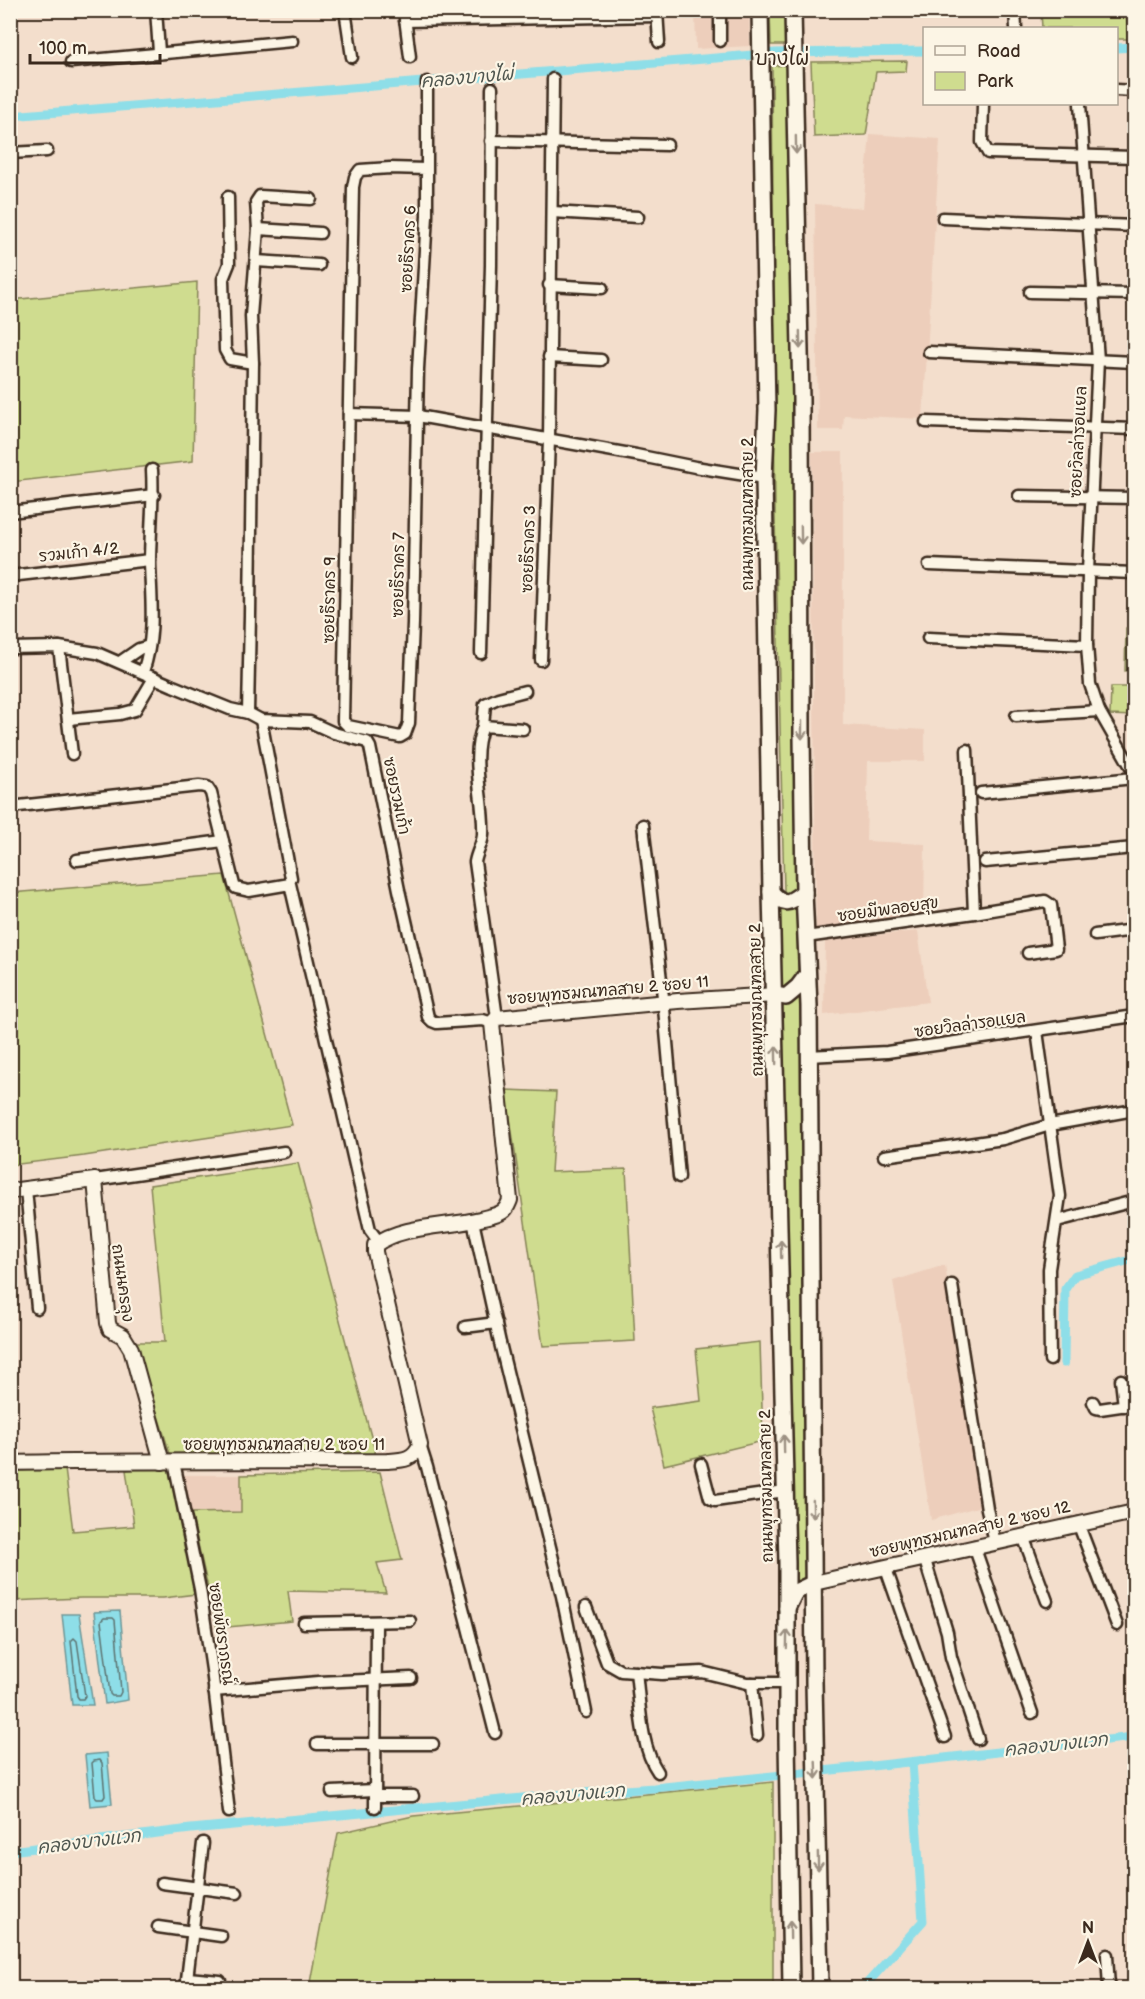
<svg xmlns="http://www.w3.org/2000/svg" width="1145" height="1999" font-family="'Balsamiq Sans','Playpen Sans Thai',sans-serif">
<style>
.built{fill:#edcebb}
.green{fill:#cfdc8f;stroke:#858356;stroke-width:1.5}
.water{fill:#8edee8;stroke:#6d9697;stroke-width:1.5}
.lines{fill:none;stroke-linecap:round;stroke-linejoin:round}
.shore{stroke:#5c726f;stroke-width:1.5}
.canal{stroke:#8edee8;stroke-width:9}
.minor-casing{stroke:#3b2a1e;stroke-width:15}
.tertiary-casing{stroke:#3b2a1e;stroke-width:18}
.secondary-casing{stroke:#3b2a1e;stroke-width:20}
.minor{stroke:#fcf5e5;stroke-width:10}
.tertiary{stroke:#fcf5e5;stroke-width:14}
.secondary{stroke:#fcf5e5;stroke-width:15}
.oneway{stroke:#9c9082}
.labels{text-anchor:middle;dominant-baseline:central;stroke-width:4.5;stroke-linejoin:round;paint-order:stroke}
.street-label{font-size:16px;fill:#3b2a1e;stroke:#fcf5e5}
.water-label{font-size:18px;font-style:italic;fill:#505750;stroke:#fcf5e5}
.quarter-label{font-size:20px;fill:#3b2a1e;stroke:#fcf5e5}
</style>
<rect width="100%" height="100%" fill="#f3decc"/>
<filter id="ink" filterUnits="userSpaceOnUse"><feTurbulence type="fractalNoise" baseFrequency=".0167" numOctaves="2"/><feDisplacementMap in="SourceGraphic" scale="12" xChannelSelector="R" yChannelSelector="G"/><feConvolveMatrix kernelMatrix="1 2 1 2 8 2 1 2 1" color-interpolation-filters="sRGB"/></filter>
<g filter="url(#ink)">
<g class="built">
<polygon points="695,11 749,11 750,46 696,49"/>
<polygon points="870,134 940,139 923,419 844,415 843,430 818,430 815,204 863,208"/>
<polygon points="812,452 843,452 843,725 925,730 925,761 868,761 866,841 925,844 924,917 816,929"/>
<polygon points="918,931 928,1002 824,1015 825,940"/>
<polygon points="945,1265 981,1506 931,1520 893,1281"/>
<polygon points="183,1475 241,1475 242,1512 191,1513"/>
</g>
<g class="green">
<polygon points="770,11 787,11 787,45 771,45"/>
<polygon points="1041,11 1126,11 1128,39 1117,39 1116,28 1042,28"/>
<polygon points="907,61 906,71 876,72 866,135 814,137 811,62"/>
<polygon points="788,65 796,558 797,888 795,895 786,898 784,890 775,517 772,66"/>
<polygon points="197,282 193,461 11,482 10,300"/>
<polygon points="1126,628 1134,628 1134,670 1125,671"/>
<polygon points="1111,687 1134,687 1134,716 1110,715"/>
<polygon points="224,875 292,1125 84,1156 11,1165 11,893"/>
<polygon points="797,906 798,980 785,991 780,984 780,910 790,910"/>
<polygon points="801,994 808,1578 791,1586 782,1005"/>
<polygon points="506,1090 556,1092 551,1172 626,1169 635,1341 543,1346"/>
<polygon points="298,1163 376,1455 170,1454 135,1342 165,1342 150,1185"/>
<polygon points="760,1342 763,1441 664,1465 650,1408 701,1401 696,1349"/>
<polygon points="168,1466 196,1594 163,1598 81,1598 11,1601 10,1471 65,1469 73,1531 134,1526 126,1470"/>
<polygon points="380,1472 402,1560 377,1563 386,1593 288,1591 292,1621 217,1628 191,1513 241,1512 241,1475"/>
<polygon points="773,1782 773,1988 309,1988 338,1833 413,1816"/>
</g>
<g class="water">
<polygon points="120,1611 128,1700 105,1704 94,1612"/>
<polygon points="62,1614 79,1614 93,1705 72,1705"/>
<polygon points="107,1753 112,1804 90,1806 85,1755"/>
</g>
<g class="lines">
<g class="shore">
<polygon points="104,1618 113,1618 115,1620 121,1692 119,1696 112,1696 110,1694 101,1621"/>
<polygon points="74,1638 77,1641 85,1696 83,1699 79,1699 77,1696 71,1641"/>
<polygon points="94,1761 100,1760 102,1763 105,1796 103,1799 97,1799 95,1797 92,1763"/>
</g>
<g class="canal">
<polyline points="1116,48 1134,47"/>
<polyline points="10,116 776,53 924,51"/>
<polyline points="1064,1363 1065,1289 1075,1275 1134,1259"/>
<polyline points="10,1851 191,1829 554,1795 654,1788 872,1766 1134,1737"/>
<polyline points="863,1988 923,1921 912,1762"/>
</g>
<g class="minor-casing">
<g id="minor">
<polyline points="156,10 159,52"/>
<polyline points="345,10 352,57"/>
<polyline points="404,10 410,57"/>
<polyline points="720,10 720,41"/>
<polyline points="1015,10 1016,28"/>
<polyline points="657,11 659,42"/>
<polyline points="405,21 657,16"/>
<polyline points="71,62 292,41"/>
<polyline points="1116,90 1134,91"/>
<polyline points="983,104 982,142 988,153 1134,157"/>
<polyline points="1080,104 1098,360 1088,571 1087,645 1090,684 1099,711 1134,772"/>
<polyline points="491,141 667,145"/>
<polyline points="10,153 47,151"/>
<polyline points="426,169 390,168 360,170 355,177 353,187 343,721 348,726 400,737 405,734 409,723 413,623 418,369 427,216 427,82"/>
<polyline points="228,197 229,264 223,279 225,350 230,359 253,363"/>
<polyline points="552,212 638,217"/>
<polyline points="943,218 1134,226"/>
<polyline points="258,229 320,233"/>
<polyline points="256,261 319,265"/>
<polyline points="549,285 602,288"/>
<polyline points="1030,292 1134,294"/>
<polyline points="929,352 1134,362"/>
<polyline points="549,357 601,360"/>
<polyline points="349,414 418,416 636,455 695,467 764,478"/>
<polyline points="926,422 1134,429"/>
<polyline points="1019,496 1134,498"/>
<polyline points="10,512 154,495"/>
<polyline points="929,565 1134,573"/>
<polyline points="10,576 150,560"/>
<polyline points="928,638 1087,645"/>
<polyline points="59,647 72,754"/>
<polyline points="10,648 59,647 97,653 173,686 230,709 248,713 261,720 310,722 334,733 367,742 370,747 399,890 428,1017 432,1021 437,1023 483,1020 492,1023"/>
<polyline points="481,653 491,265 492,88"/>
<polyline points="541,660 549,440 553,79"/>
<polyline points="120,662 139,649 149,646"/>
<path d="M143,672C156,634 151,601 150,562C150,531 154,501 152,470"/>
<polyline points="248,713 250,615 253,363 251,316 258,229 256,202 260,196 311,199"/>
<polyline points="1016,716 1099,711"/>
<polyline points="68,719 120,714 135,710 154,678"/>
<polyline points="261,720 291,878"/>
<polyline points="483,726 485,704 498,698 525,691"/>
<polyline points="967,750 974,913"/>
<polyline points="981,793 1134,778"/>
<polyline points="10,807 199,786 207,787 211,793 234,885 236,888 249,891 290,884 370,1230 379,1242"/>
<polyline points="643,825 663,997 679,1177"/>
<polyline points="77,860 223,841"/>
<polyline points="985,862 1134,848"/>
<polyline points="1095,935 1134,930"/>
<polyline points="806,937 974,913 1045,901 1051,905 1056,949 1028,953"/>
<path d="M497,1018L475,862C477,851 482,845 483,835C485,799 469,760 483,726L523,729"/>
<polyline points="1037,1031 1060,1196 1049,1269 1050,1360"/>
<polyline points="808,1056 887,1052 1134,1016"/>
<polyline points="884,1156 1003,1139 1050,1125 1134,1110"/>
<polyline points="95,1180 284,1152"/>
<polyline points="26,1189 37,1308"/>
<polyline points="473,1221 500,1343 562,1596 586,1712"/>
<polyline points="1057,1221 1134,1201"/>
<polyline points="952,1285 987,1509 995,1542"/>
<polyline points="465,1327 496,1323"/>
<polyline points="1121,1380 1124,1406"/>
<polyline points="1093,1402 1096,1408 1100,1409 1134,1404"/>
<polyline points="420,1445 427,1467 495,1733"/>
<polyline points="174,1462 200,1589 212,1670 229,1812"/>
<polyline points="701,1464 710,1498 715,1501 785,1491"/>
<polyline points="1078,1523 1117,1625"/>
<polyline points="1023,1536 1047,1601"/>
<polyline points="974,1546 1032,1713"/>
<polyline points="924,1557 947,1632 951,1657 978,1739"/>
<polyline points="885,1566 945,1737"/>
<polyline points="586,1607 607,1663 621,1671 662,1674 702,1672 747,1683 786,1683"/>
<polyline points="304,1623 410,1621"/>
<path d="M636,1672C640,1703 640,1746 658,1772"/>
<polyline points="752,1683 757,1735"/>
<polyline points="214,1691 318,1682 411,1678"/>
<polyline points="317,1744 433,1744"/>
<polyline points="332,1792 375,1790"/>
<polyline points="375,1796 413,1796"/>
<polyline points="375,1807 376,1623"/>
<polyline points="162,1883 237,1893"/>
<polyline points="158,1927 221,1936"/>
<polyline points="1107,1955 1109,1988"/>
<polyline points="188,1978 220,1981"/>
<polyline points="88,1988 97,1988"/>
<polyline points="186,1988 203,1843"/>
</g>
</g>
<g class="tertiary-casing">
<g id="tertiary">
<polyline points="10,1191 95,1180 108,1323 110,1329 123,1336 131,1349 162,1462"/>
<path d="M10,1463C136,1460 262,1462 388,1461C403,1460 413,1460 420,1445L375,1252V1245C401,1225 449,1227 480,1219C487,1217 496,1216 502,1212C507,1209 508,1205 510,1200L492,1023L497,1018L678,1001L775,995"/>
<polyline points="814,1583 1134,1512"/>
</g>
</g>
<g class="secondary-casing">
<g id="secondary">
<polyline points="760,10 767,410 764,478 771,892 787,1563 787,1740 791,1988"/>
<polyline points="793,10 801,399 802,735 804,892 809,1006 814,1682 820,1988"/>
<path d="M771,892C785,907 789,903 804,892"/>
<polyline points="775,995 786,997 798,987 807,975"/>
<polyline points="787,1608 795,1592 814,1583"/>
</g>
</g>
<use href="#minor" class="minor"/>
<use href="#tertiary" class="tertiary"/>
<use href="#secondary" class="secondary"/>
</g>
<defs><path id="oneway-shaft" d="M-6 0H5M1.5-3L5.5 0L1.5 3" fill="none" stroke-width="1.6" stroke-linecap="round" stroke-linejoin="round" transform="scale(1.5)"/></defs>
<g class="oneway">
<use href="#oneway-shaft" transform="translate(796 145) rotate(89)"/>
<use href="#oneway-shaft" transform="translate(800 340) rotate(89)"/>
<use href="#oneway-shaft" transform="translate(801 535) rotate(89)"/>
<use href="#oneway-shaft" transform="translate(802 730) rotate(90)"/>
<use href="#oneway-shaft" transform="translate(776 1055) rotate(-91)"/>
<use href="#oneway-shaft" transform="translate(781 1249) rotate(-91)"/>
<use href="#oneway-shaft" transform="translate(784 1444) rotate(-91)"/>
<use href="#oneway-shaft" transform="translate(813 1509) rotate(89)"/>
<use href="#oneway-shaft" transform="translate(787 1639) rotate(-89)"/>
<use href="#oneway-shaft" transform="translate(816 1770) rotate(88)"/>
<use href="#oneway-shaft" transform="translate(818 1861) rotate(89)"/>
<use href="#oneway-shaft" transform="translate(790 1930) rotate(-91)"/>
</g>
</g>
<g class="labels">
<g class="street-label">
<text transform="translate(409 249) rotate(-87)">ซอยธีราคร 6</text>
<text transform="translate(1079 442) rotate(-87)">ซอยวิลล่ารอแยล</text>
<text transform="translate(748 514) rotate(-90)">ถนนพุทธมณฑลสาย 2</text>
<text transform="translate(529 549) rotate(-88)">ซอยธีราคร 3</text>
<text transform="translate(79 553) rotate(-6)">รวมเก้า 4/2</text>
<text transform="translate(399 575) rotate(-89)">ซอยธีราคร 7</text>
<text transform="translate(330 600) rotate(-89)">ซอยธีราคร 9</text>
<text transform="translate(396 796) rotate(78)">ซอยรวมเก้า</text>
<text transform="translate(888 910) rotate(-8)">ซอยมีพลอยสุข</text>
<text transform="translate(608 991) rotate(-5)">ซอยพุทธมณฑลสาย 2 ซอย 11</text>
<text transform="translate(757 1000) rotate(-91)">ถนนพุทธมณฑลสาย 2</text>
<text transform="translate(970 1025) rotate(-8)">ซอยวิลล่ารอแยล</text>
<text transform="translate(122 1283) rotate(82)">ถนนนครลุง</text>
<text x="284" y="1445">ซอยพุทธมณฑลสาย 2 ซอย 11</text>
<text transform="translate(767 1486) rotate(-91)">ถนนพุทธมณฑลสาย 2</text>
<text transform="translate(970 1530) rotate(-13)">ซอยพุทธมณฑลสาย 2 ซอย 12</text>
<text transform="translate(221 1634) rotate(82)">ซอยพัชราภรณ์</text>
</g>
<g class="water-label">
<text transform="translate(467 78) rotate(-5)">คลองบางไผ่</text>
<text transform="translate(1056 1745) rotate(-6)">คลองบางแวก</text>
<text transform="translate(573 1795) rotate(-5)">คลองบางแวก</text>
<text transform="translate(89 1842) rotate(-7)">คลองบางแวก</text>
</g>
<g class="quarter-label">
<text x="782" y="59">บางไผ่</text>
</g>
</g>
<rect width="1145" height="1999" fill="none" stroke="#fcf5e5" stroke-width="36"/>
<rect x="18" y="18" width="1109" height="1963" fill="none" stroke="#3b2a1e" stroke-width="2" filter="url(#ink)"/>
<rect x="923" y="27" width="195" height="78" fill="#fcf5e5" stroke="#afa495" stroke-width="1.5"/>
<rect x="935" y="46" width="30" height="9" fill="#fcf5e5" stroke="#afa495" stroke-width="1.5"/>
<text x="977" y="57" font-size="18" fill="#3b2a1e">Road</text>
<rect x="935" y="72" width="30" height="18" fill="#cfdc8f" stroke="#afa495" stroke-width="1.5"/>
<text x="977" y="87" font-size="18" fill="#3b2a1e">Park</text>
<g transform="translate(1088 1942)" stroke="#fcf5e5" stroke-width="4.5" paint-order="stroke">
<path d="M0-4.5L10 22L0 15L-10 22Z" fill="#3b2a1e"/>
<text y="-9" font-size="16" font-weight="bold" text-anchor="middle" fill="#3b2a1e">N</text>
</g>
<path d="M30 54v9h130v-9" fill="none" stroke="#3b2a1e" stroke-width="3"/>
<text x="39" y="54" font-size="18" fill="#3b2a1e" stroke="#fcf5e5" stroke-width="4.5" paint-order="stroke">100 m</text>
</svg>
